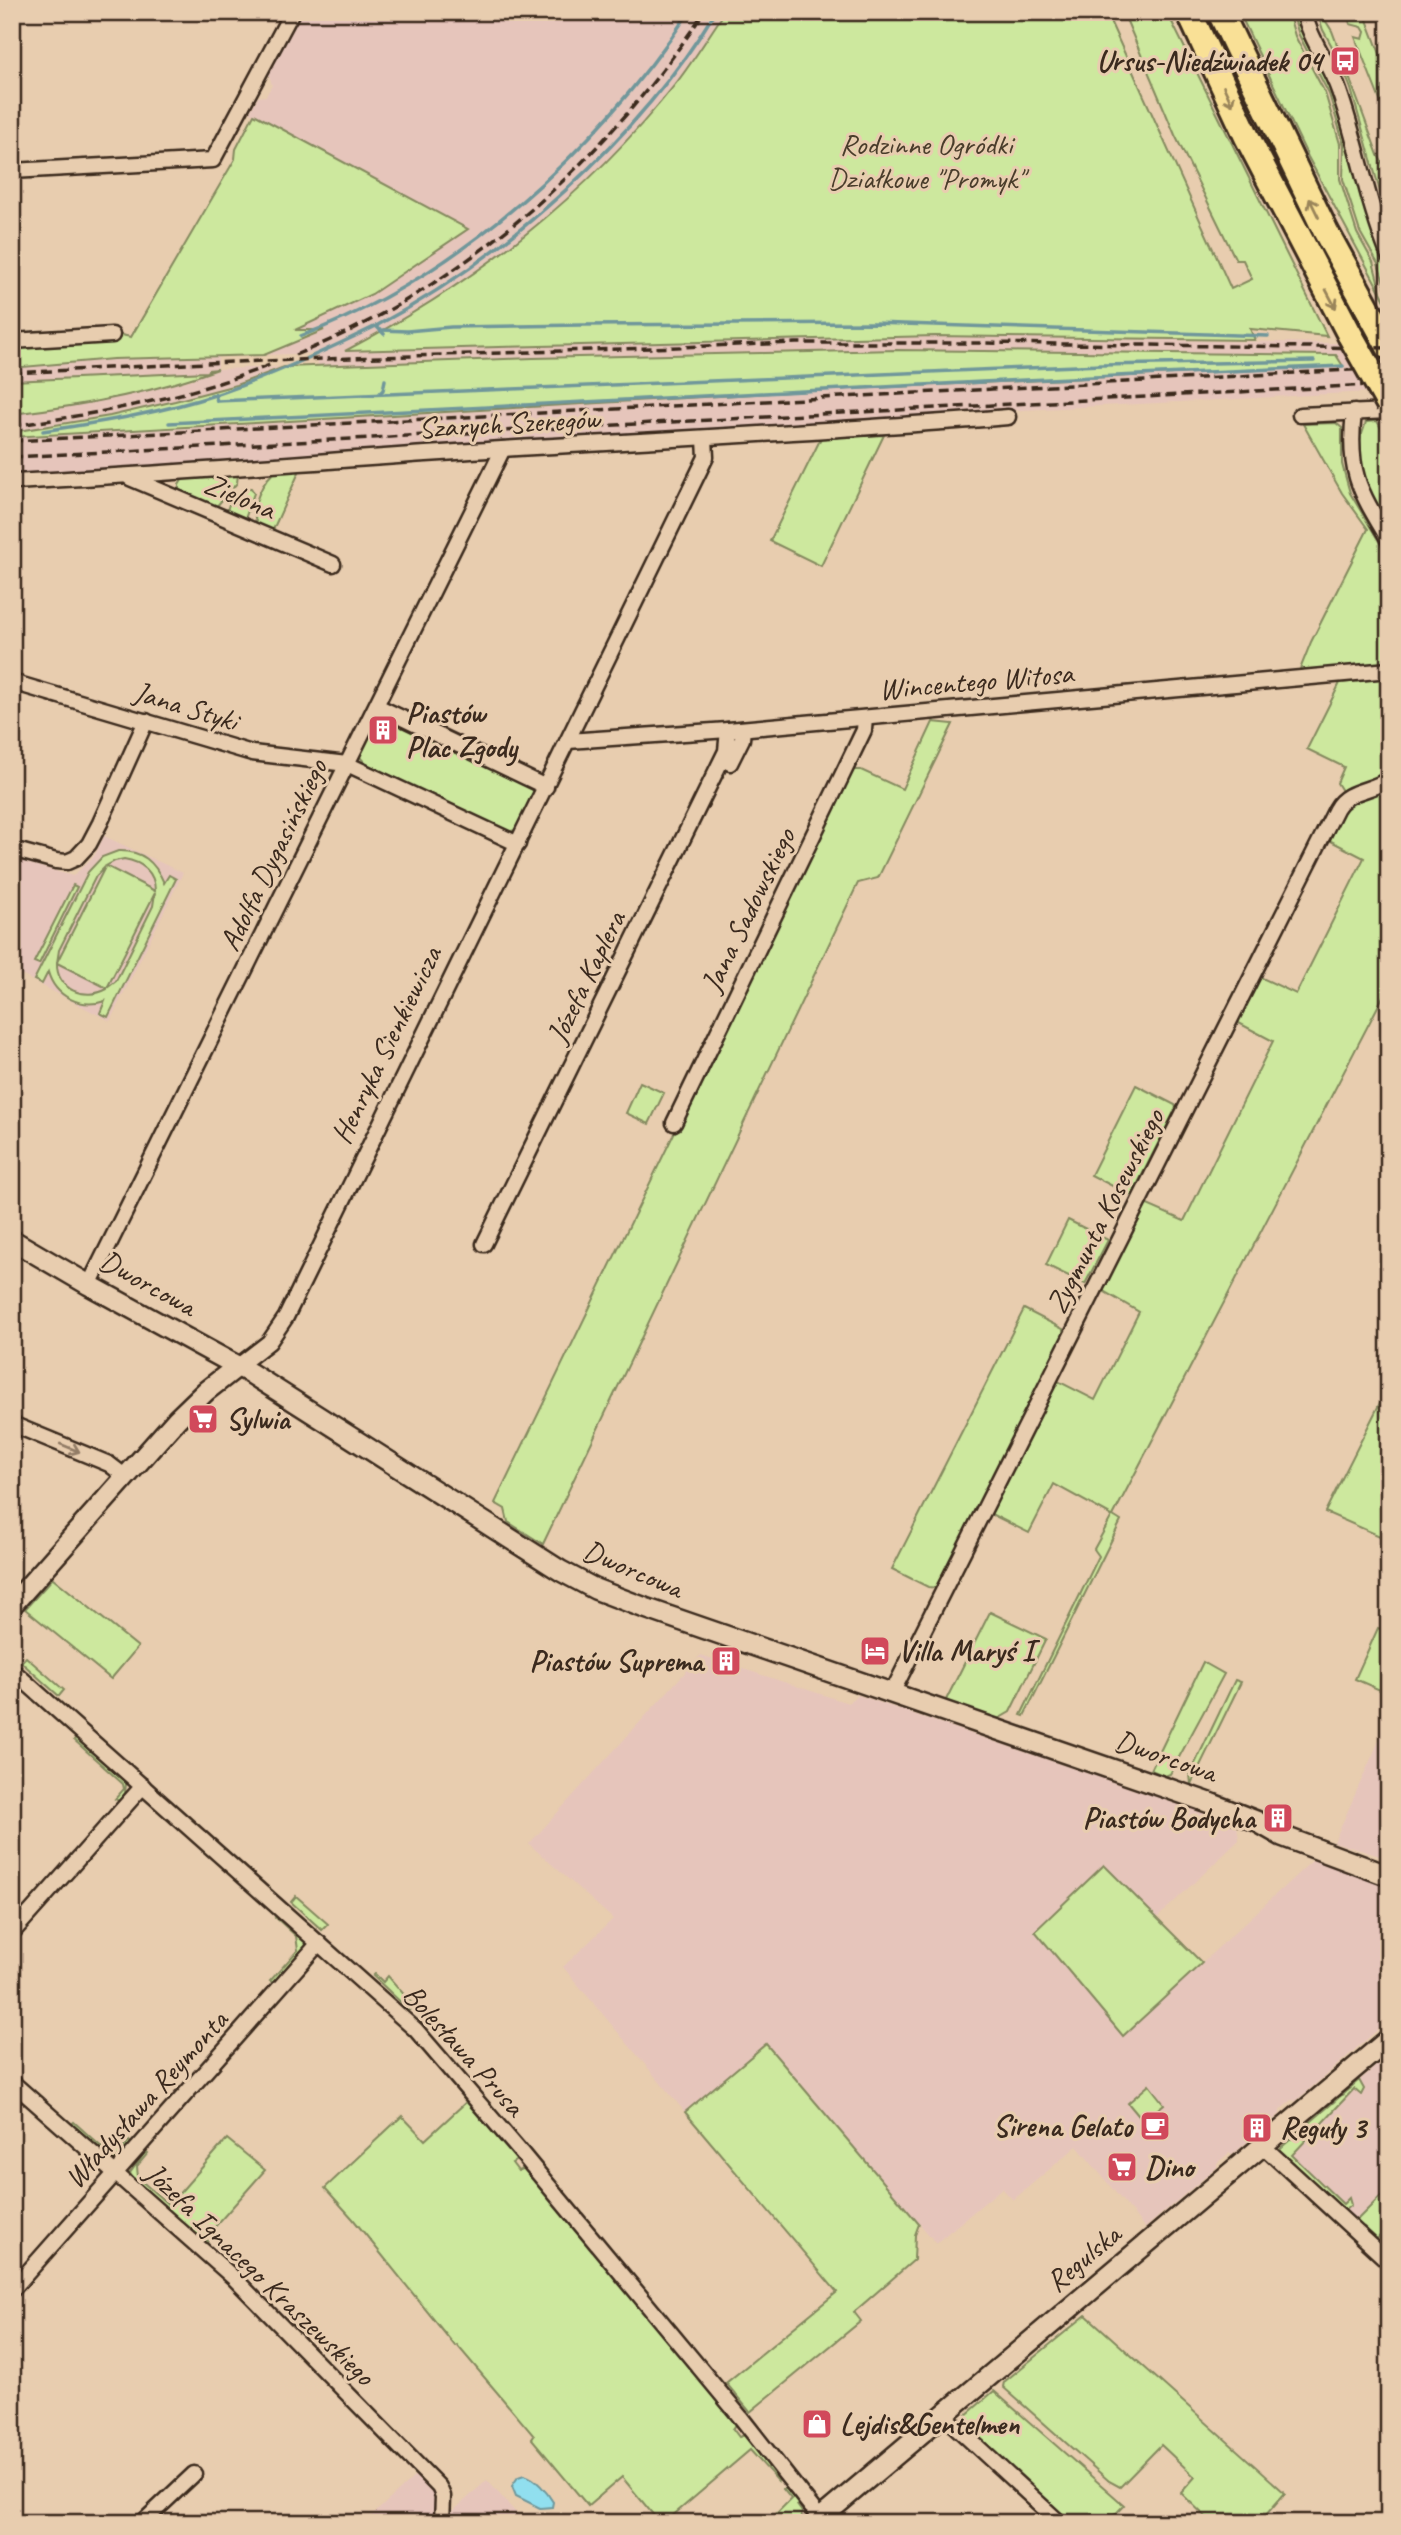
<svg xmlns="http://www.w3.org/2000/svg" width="1401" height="2535" font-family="Caveat,sans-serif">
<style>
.built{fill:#e6c5bb}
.green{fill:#cde89e;stroke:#84895e;stroke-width:2;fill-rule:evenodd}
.water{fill:#91dfef;stroke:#6f979b;stroke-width:2}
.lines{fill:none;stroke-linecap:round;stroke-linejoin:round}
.stream{stroke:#6f979b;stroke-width:3.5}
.street-casing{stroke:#3b2a1e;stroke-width:19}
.secondary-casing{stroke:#3b2a1e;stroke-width:24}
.highway-casing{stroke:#3b2a1e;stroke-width:30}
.street{stroke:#e8cdaf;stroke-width:14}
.secondary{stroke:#e8cdaf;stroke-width:19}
.highway{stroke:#f9e096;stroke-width:24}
.rail{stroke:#3b2a1e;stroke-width:3.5;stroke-dasharray:10 5;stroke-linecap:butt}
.highway-bridge-casing{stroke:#3b2a1e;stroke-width:30;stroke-linecap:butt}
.highway-bridge{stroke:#f9e096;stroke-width:24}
.oneway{stroke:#9a855a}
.oneway2{stroke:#927c66}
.labels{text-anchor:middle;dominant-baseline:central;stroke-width:6;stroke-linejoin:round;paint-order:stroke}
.poi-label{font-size:30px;font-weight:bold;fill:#3b2a1e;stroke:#e8cdaf;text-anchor:start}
.park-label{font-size:30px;fill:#4a3d2b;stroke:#e8cdaf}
.street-label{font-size:30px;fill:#3b2a1e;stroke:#e8cdaf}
</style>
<rect width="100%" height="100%" fill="#e8cdaf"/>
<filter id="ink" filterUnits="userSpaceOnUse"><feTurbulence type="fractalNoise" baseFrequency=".0143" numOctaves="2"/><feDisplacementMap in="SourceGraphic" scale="14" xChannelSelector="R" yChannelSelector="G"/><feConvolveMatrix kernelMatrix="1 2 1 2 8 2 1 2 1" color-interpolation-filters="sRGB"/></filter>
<g filter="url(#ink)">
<g class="built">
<polygon points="302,12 725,12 677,82 626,141 541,224 483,269 390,327 347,351 935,336 1389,344 1389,391 945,414 682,433 366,450 12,480 12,437 808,391 1342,366 1336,355 1073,351 801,351 318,366 317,353 264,355 321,331 293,330 372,294 468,229 250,112 258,97 266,96 272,85 269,75"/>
<polygon points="218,356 218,369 284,367 236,385 175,401 110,416 12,432 12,414 112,398 190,380 208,372 12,381 12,368 113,359"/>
<polygon points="104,836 183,873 110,1021 12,970 12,859 73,876 95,855"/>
<polygon points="701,1655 848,1703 858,1695 1206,1814 1206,1818 1218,1823 1221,1820 1237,1826 1239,1840 1157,1918 1104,1865 1123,2036 1316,1857 1389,1884 1389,1912 1379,1921 1389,1933 1389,2020 1296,2101 1292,2100 1280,2110 1280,2114 1232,2155 1229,2153 1217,2163 1217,2167 1145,2228 1077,2146 1013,2200 1002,2188 936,2243 766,2044 685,2112 563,1967 613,1919 529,1844"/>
<polygon points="1389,1718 1389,1844 1383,1857 1334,1842"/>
<polygon points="1389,2055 1389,2226 1375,2241 1276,2152"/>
<polygon points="415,2476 436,2497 433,2516 426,2523 369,2523 367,2520"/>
<polygon points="487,2480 525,2523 450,2523 450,2514"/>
</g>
<g class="green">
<path d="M725,12H1106L1231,289L1252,279L1243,260H1236L1175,135L1123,12H1167L1327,336L1250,329L1255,340L935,336L345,351C475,283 585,198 677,82C694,60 709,35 725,12Z"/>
<polygon points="1239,12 1288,12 1295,36 1325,93 1340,144 1340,179 1357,233 1373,262 1381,292 1389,308 1308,157"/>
<polygon points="1292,12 1295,12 1304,38 1332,92 1371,228 1389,273 1389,298 1378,264 1360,232 1343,179 1344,145 1329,94 1299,35"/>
<polygon points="1317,12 1320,12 1332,31 1378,155 1389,175 1389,223 1351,89 1340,61 1323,30"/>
<polygon points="1347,12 1364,12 1380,54 1381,103 1355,37 1363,39 1365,32 1362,27 1350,24"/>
<polygon points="254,114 468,229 372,294 295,330 324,330 264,355 113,359 12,368 12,348 110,343 117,334 131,337 235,159 236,149"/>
<polygon points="897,350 1336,355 1343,366 808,391 12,437 12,432 110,416 175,401 236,385 284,367 533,358"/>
<path d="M218,369C153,393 81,406 12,414V381L207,372L208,370Z"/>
<polygon points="1377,421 1389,442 1389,530 1370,497 1360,470 1358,434 1362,434 1366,422"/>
<polygon points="1336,423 1342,428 1342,464 1350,493 1389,558 1389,666 1299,672 1311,642 1368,529 1342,493 1303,424"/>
<polygon points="884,435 821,566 770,541 821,438"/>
<path d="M278,470H300L272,532L257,524C249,508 263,478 278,470Z"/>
<polygon points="238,474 237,483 215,508 179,495 179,485 184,477"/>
<path d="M247,488H251L254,493L245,519L227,514C227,501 236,494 247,488Z"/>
<polygon points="1389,678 1389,773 1344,794 1337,783 1344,767 1307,749 1340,683"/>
<polygon points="381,714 537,788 516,830 506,832 366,764 359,756 377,717"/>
<polygon points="933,722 953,724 878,878 858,883 543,1544 508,1522 505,1509 495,1503 850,770 861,770 902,789"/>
<polygon points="1389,784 1389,985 1113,1516 1121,1521 1024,1716 1021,1715 1099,1556 1094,1549 1112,1516 1054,1484 1029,1533 989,1513 1056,1380 1095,1400 1139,1312 1100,1289 1143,1203 1184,1221 1273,1041 1235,1021 1258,976 1296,994 1364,858 1327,839 1347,803"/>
<path d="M118,851C142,850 155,862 164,883L169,875L176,879L108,1017L100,1013L105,1001C81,1009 55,997 48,972L42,984L34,980L88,872L102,857ZM124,859C142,862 155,872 155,891L106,866L115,861ZM105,867L57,962V963L59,950L96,876ZM155,893L153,906L116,981L107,988ZM57,963L107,988V989C85,1001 56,990 57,963Z"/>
<polygon points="73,885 77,887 39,964 34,962"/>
<polygon points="640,1082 664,1093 649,1124 626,1113"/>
<polygon points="1136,1085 1175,1105 1176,1108 1132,1195 1130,1195 1091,1175"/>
<polygon points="1068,1220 1108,1240 1085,1284 1046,1265"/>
<polygon points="1024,1309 1063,1329 1063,1338 938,1588 928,1587 892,1569"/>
<polygon points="1389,1385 1389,1540 1325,1512"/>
<polygon points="53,1578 138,1647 111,1679 25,1609"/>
<polygon points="990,1612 1046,1639 1010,1712 998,1719 945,1702"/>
<polygon points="1378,1628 1389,1632 1389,1694 1355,1679"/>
<polygon points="26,1657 64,1690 59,1696 21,1662"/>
<polygon points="1203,1662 1224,1674 1170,1774 1165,1776 1151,1770"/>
<polygon points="1235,1680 1241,1682 1191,1784 1190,1774"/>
<polygon points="78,1735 129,1783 126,1784 125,1793 119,1801 115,1799 124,1789 123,1784 74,1740"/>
<polygon points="1104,1865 1202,1963 1123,2036 1035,1931"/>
<polygon points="296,1896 328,1924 322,1930 291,1902"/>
<path d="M277,1915C289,1924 307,1932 306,1949L276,1985L270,1981L298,1950L296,1936L275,1917Z"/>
<polygon points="375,1974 383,1982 388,1976 414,2006 409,2010 373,1976"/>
<polygon points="766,2044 919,2224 915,2235 914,2260 854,2312 861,2321 750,2412 726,2383 837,2292 685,2112"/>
<polygon points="1359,2080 1364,2089 1361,2095 1354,2089 1292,2155 1343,2204 1349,2198 1351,2205 1345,2210 1341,2209 1276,2152"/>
<polygon points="1149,2085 1164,2104 1143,2121 1128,2103"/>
<polygon points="456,2086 517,2156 517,2160 512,2163 518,2171 527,2167 738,2422 733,2429 739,2437 748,2434 779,2477 778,2481 750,2450 664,2523 660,2523 622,2477 588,2506 532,2439 534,2436 457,2345 455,2346 353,2219 325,2188 402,2116 425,2140 466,2102 455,2087"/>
<polygon points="74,2122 107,2152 120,2151 129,2141 134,2146 119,2161 112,2162 70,2126"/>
<polygon points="227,2139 265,2170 205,2238 208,2241 204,2246 130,2180 132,2177 130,2173 146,2151 148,2153 137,2166 138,2178 169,2205"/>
<polygon points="1389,2188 1389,2226 1377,2239 1364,2227 1362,2229 1357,2220"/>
<polygon points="1086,2315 1285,2493 1259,2523 1212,2523 1181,2493 1195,2477 1161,2445 1120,2487 1109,2481 1003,2387 1004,2382"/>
<polygon points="994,2391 1124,2505 1107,2523 1069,2523 964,2427 962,2423 967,2419 965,2416"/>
<polygon points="783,2489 788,2489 800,2502 797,2505 802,2512 800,2523 783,2523 775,2515 791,2499"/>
</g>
<path class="water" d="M524,2475C536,2478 547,2492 553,2502L552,2507L540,2508L516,2496L512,2486L518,2477Z"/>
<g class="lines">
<g class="stream">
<polyline points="381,330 407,331 451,327 582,325 873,323 1268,336"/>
<path d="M384,334L376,326C503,259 641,136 715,12"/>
<path d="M301,336C457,278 598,149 689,12"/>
<polyline points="380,393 383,390 385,380"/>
<polyline points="215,395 217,401 1102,365 1314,361"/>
<polyline points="169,423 982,382 1343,366"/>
<path d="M43,431C102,422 161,413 218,394C272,376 325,351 376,326"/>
</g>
<g class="street-casing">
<g id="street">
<path d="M1304,12C1310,40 1330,64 1339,91C1358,145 1367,203 1389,256"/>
<polyline points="12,171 213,160 292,12"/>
<polyline points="12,341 112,335"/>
<path d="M1354,412C1347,472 1359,490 1389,540"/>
<polyline points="1300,415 1389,411"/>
<polyline points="130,478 333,564"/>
<path d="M12,482C176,474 339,459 502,449C671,439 839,431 1008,417"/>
<polyline points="12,682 252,753 347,764 518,844"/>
<polyline points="377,706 546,787"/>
<polyline points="568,741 728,730 1389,670"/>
<polyline points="730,763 742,739 743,729"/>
<polyline points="12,849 56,861 67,862 76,858 89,844 100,823 146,721"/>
<polyline points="674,1123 864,730 865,718"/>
<polyline points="484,1244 726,751 728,730"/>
<polyline points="89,1285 503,449"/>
<polyline points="238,1366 269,1342 286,1317 706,457 705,439"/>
<polyline points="12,1424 109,1464 126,1477"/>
<polyline points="12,1670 416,2030 519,2150 742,2419 820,2518"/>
<path d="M892,1693L1336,809C1347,789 1371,792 1389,779"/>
<polyline points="12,1933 143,1786"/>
<polyline points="12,2082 235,2279 439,2487 443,2496 442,2523"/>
<polyline points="1263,2146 1389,2262"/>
<polyline points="12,2290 319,1943"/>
<polyline points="943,2415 1060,2523"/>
<polyline points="142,2523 194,2474"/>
</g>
</g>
<g class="secondary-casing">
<g id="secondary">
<polyline points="12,1240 89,1285 250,1373 561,1571 595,1589 645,1608 1210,1803 1256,1821 1282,1836 1389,1876"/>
<polyline points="12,1605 177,1419 206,1391 238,1366"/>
<polyline points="815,2523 1389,2039"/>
</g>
</g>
<g class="highway-casing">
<g id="highway">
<polyline points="1189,12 1247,137 1350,335"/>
<polyline points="1220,12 1326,232 1389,347"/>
</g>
</g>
<use href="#street" class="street"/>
<use href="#secondary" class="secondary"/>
<use href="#highway" class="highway"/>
<g class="rail">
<path d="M295,355C463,288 605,162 704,12"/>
<polyline points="12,373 205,363 796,343 982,343 1389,348"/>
<path d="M12,426C101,413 188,398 272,364"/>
<polyline points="12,441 1389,368"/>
<polyline points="12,457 1389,384"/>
</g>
<g class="highway-bridge-casing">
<polyline id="highway-bridge" points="1350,335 1389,404"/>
</g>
<use href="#highway-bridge" class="highway-bridge"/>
</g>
<defs><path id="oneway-shaft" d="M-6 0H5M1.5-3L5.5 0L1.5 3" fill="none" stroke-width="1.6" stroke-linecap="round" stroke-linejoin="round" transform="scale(1.75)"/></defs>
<g class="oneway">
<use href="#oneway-shaft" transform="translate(1228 96) rotate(65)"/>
<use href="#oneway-shaft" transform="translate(1314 208) rotate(-116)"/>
<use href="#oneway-shaft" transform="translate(1331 299) rotate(62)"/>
</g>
<use class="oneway2" href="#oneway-shaft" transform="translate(70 1448) rotate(22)"/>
</g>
<defs>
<g id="bus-square" transform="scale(1.575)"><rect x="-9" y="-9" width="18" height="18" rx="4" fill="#d1495b" stroke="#e8cdaf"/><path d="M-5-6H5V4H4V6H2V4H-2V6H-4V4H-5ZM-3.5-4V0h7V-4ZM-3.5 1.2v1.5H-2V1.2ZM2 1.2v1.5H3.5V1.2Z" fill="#fff"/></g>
<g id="building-square" transform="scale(1.575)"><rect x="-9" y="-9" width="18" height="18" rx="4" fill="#d1495b" stroke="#e8cdaf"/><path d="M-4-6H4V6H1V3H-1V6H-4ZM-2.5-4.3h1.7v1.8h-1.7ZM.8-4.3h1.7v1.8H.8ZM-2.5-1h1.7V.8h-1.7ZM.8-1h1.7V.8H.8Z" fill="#fff"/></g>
<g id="supermarket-square" transform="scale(1.575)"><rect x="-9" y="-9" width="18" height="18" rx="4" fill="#d1495b" stroke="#e8cdaf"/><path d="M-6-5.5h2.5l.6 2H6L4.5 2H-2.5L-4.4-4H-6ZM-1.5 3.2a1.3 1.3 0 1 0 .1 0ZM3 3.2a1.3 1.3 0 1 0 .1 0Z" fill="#fff"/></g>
<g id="hotel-square" transform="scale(1.575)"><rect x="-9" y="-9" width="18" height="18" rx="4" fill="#d1495b" stroke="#e8cdaf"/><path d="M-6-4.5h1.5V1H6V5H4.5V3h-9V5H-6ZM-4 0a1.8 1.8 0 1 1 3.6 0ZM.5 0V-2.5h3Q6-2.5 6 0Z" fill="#fff"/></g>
<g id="cafe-square" transform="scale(1.575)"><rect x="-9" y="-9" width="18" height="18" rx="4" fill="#d1495b" stroke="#e8cdaf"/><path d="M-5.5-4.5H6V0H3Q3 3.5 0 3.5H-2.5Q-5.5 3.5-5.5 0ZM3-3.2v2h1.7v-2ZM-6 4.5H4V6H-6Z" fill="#fff"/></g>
<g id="shop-square" transform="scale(1.575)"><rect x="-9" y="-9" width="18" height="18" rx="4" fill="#d1495b" stroke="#e8cdaf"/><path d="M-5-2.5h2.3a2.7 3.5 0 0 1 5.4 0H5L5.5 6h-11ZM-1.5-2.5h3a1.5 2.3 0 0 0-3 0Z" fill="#fff"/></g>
</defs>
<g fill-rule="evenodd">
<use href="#bus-square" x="1345" y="61"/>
<use href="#building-square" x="383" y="730"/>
<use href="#supermarket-square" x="203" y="1419"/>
<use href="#hotel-square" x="875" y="1651"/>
<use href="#building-square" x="726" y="1661"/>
<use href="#building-square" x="1278" y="1818"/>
<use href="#cafe-square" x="1155" y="2126"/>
<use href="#building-square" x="1257" y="2128"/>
<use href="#supermarket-square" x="1122" y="2167"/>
<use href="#shop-square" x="817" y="2424"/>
</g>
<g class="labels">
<g class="poi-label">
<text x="1322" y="61" text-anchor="end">Ursus-Niedźwiadek 04</text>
<text x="406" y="713">Piastów<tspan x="406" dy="34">Plac Zgody</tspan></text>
<text x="226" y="1419">Sylwia</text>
<text x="898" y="1651">Villa Maryś I</text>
<text x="703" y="1661" text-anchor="end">Piastów Suprema</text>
<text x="1255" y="1818" text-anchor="end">Piastów Bodycha</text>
<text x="1132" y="2126" text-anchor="end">Sirena Gelato</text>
<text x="1280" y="2128">Reguły 3</text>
<text x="1145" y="2167">Dino</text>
<text x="840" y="2424">Lejdis&amp;Gentelmen</text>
</g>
<g class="park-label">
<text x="926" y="144">Rodzinne Ogródki<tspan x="926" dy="34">Działkowe "Promyk"</tspan></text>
</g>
<g class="street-label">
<text transform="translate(509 423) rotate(-3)">Szarych Szeregów</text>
<text transform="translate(240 496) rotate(23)">Zielona</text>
<text transform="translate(976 681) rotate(-5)">Wincentego Witosa</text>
<text transform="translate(186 706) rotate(17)">Jana Styki</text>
<text transform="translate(273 855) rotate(-64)">Adolfa Dygasińskiego</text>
<text transform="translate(748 910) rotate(-64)">Jana Sadowskiego</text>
<text transform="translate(586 977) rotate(-64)">Józefa Kaplera</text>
<text transform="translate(386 1045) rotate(-64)">Henryka Sienkiewicza</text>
<text transform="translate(1105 1211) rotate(-63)">Zygmunta Kosewskiego</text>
<text transform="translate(148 1283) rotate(29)">Dworcowa</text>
<text transform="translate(633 1569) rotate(23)">Dworcowa</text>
<text transform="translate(1166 1756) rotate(19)">Dworcowa</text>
<text transform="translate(464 2050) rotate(48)">Bolesława Prusa</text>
<text transform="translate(146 2099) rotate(-48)">Władysława Reymonta</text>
<text transform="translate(1083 2258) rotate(-40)">Regulska</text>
<text transform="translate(260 2274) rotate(44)">Józefa Ignacego Kraszewskiego</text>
</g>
</g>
<rect width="1401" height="2535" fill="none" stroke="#e8cdaf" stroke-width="42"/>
<rect x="21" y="21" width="1359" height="2493" fill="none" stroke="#3b2a1e" stroke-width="2.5" filter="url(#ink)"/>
</svg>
